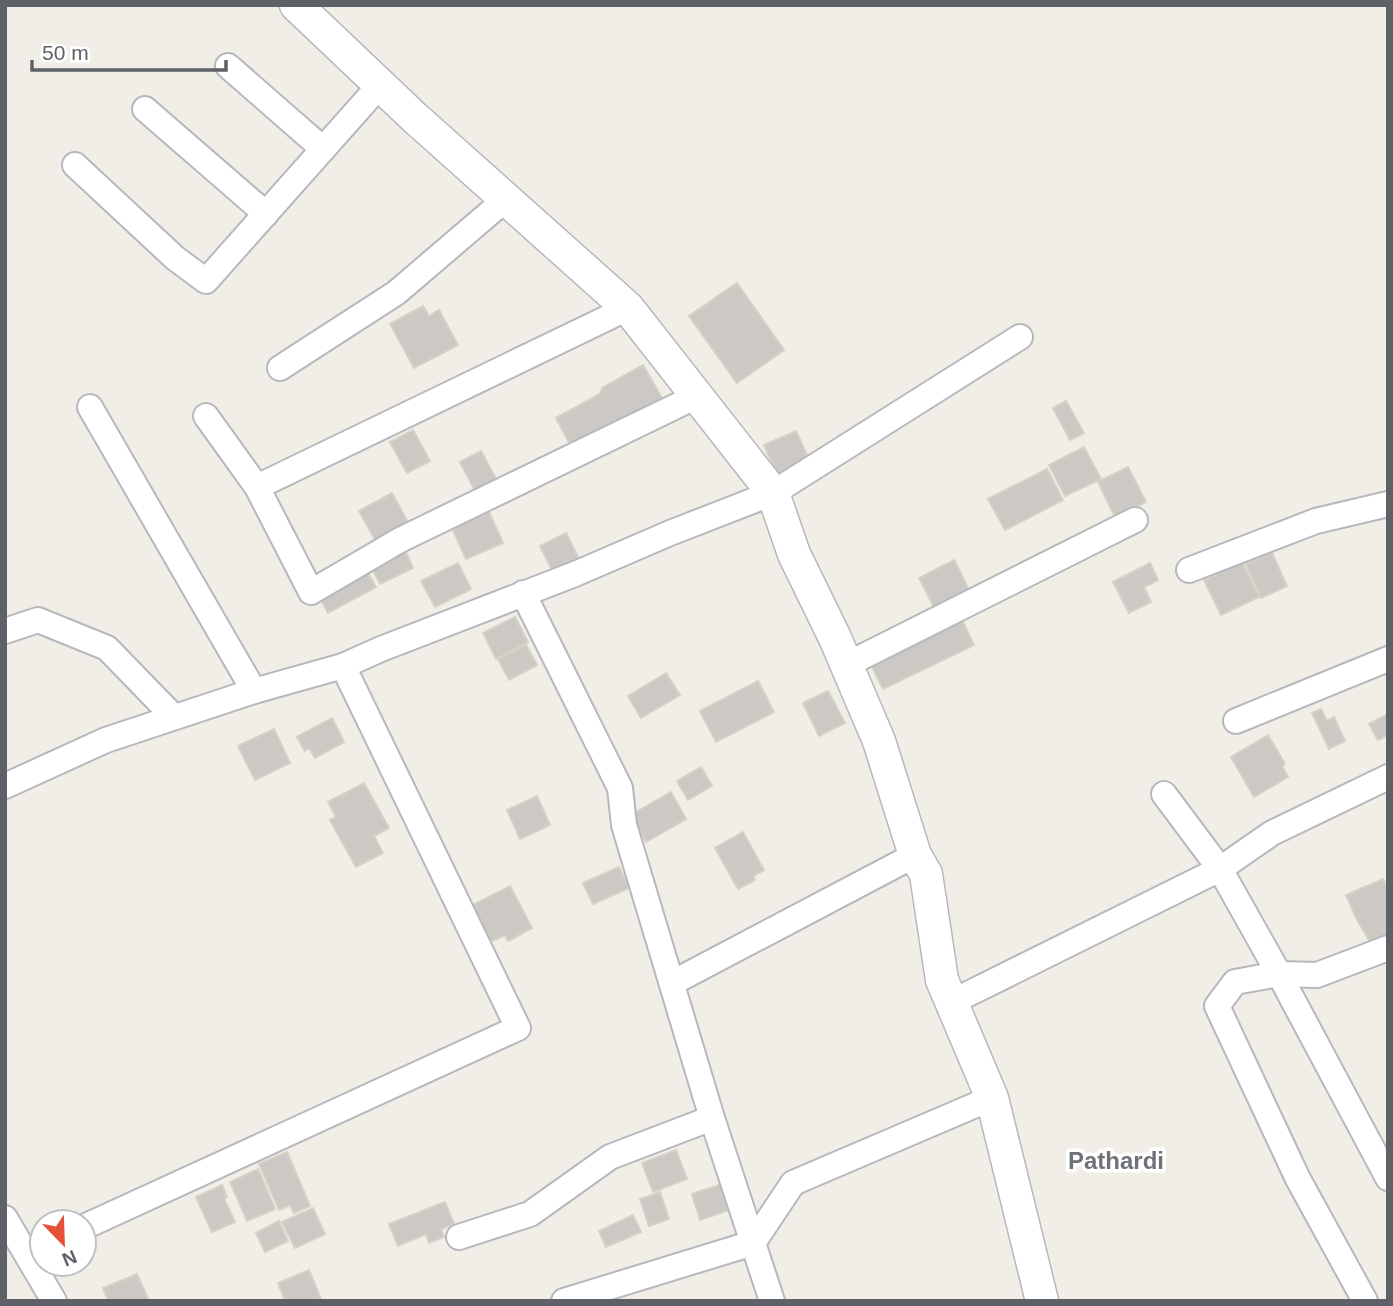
<svg xmlns="http://www.w3.org/2000/svg" width="1393" height="1306" font-family="Helvetica,sans-serif">
<style>
.building{fill:#ccc8c4;stroke:#d4d1c5;stroke-width:2}
.lines{fill:none;stroke-linecap:round;stroke-linejoin:round}
.minor-casing{stroke:#b7b8bd;stroke-width:28}
.tertiary-casing{stroke:#b7b8bd;stroke-width:35}
.minor{stroke:#fff;stroke-width:24}
.tertiary{stroke:#fff;stroke-width:32}
.labels{text-anchor:middle;dominant-baseline:central;stroke-width:7;stroke-linejoin:round;paint-order:stroke}
.district-label{font-size:24px;font-weight:bold;fill:#6f7378;stroke:#fff}
</style>
<rect width="100%" height="100%" fill="#f0eee7"/>
<g class="building">
<polygon points="737,283 784,350 737,383 689,316"/>
<polygon points="423,306 429,316 439,310 458,345 414,368 390,324"/>
<polygon points="643,365 663,400 573,450 556,418 600,394 602,388"/>
<polygon points="1066,401 1084,433 1070,440 1053,408"/>
<polygon points="413,430 430,461 407,473 390,442"/>
<polygon points="796,431 812,466 780,480 764,445"/>
<polygon points="1084,447 1101,479 1065,496 1049,465"/>
<polygon points="481,451 501,488 480,500 460,462"/>
<polygon points="1128,467 1146,502 1115,517 1098,482"/>
<polygon points="1047,469 1063,500 1005,530 988,499"/>
<polygon points="392,493 411,528 378,545 359,511"/>
<polygon points="489,512 503,543 466,559 452,528"/>
<polygon points="566,533 581,563 555,576 540,546"/>
<polygon points="404,548 413,568 380,584 370,565"/>
<polygon points="1272,553 1287,586 1261,598 1246,564"/>
<polygon points="954,560 969,590 934,607 919,578"/>
<polygon points="1242,562 1259,597 1221,615 1204,580"/>
<polygon points="458,563 471,589 435,607 421,581"/>
<polygon points="1150,563 1158,580 1144,587 1151,602 1129,613 1113,582"/>
<polygon points="365,568 376,587 328,613 317,593"/>
<polygon points="960,615 974,645 883,689 869,661"/>
<polygon points="515,617 528,642 496,659 483,633"/>
<polygon points="526,645 537,665 509,680 498,659"/>
<polygon points="666,673 680,695 641,718 628,696"/>
<polygon points="758,681 774,712 716,742 700,711"/>
<polygon points="828,691 845,723 819,736 803,703"/>
<polygon points="1321,709 1327,721 1334,717 1345,741 1329,749 1312,713"/>
<polygon points="1388,714 1388,735 1378,740 1369,724"/>
<polygon points="332,718 344,742 315,758 309,748 305,751 297,737"/>
<polygon points="274,729 290,763 255,780 238,746"/>
<polygon points="1268,735 1285,764 1282,766 1288,777 1254,797 1231,757"/>
<polygon points="701,767 712,786 688,800 677,781"/>
<polygon points="364,783 389,828 374,836 383,853 356,867 330,820 336,817 328,802"/>
<polygon points="671,792 686,819 646,842 631,815"/>
<polygon points="537,796 550,825 520,839 507,810"/>
<polygon points="743,832 764,870 753,876 755,880 738,889 715,848"/>
<polygon points="619,867 629,888 593,904 583,883"/>
<polygon points="1383,879 1388,890 1388,935 1372,945 1356,918 1346,895"/>
<polygon points="510,886 532,928 508,941 505,935 490,942 471,906"/>
<polygon points="676,1150 687,1179 653,1192 642,1163"/>
<polygon points="287,1152 310,1206 294,1213 290,1205 279,1210 259,1164"/>
<polygon points="258,1169 275,1209 247,1221 230,1182"/>
<polygon points="731,1181 732,1209 700,1220 692,1194"/>
<polygon points="222,1185 227,1197 224,1199 235,1222 212,1232 196,1197"/>
<polygon points="660,1192 669,1219 649,1226 640,1199"/>
<polygon points="445,1202 454,1224 441,1229 444,1237 429,1243 426,1234 398,1246 389,1224"/>
<polygon points="313,1208 325,1234 295,1248 282,1222"/>
<polygon points="633,1215 641,1232 606,1247 599,1231"/>
<polygon points="279,1221 288,1241 265,1252 256,1233"/>
<polygon points="309,1270 321,1299 317,1301 285,1301 278,1283"/>
<polygon points="137,1274 149,1301 108,1301 103,1288"/>
</g>
<g class="lines">
<g class="minor-casing">
<g id="minor">
<polyline points="228,66 323,149"/>
<polyline points="145,109 266,214"/>
<polyline points="75,165 175,258 206,281 380,85"/>
<polyline points="280,368 396,293 506,199"/>
<polyline points="90,407 254,691"/>
<polyline points="206,416 257,487 311,592 400,540 697,396"/>
<polyline points="257,487 628,308"/>
<polyline points="1189,570 1316,521 1388,504"/>
<polyline points="523,593 620,788 624,825 712,1118 772,1301"/>
<polyline points="5,631 38,620 107,648 174,717"/>
<polyline points="846,665 1135,520"/>
<polyline points="1236,721 1388,659"/>
<polyline points="5,786 106,740 254,691 343,666 381,649 575,574 670,533 773,493 1020,337"/>
<polyline points="1164,794 1220,869 1279,974 1388,1178"/>
<polyline points="672,983 915,855"/>
<polyline points="952,1002 1220,869 1272,833 1388,777"/>
<polyline points="5,1218 54,1301"/>
<polyline points="84,1227 518,1028 343,666"/>
<polyline points="459,1237 530,1214 610,1157 712,1118"/>
<polyline points="564,1301 753,1243 793,1183 992,1098"/>
<polyline points="1365,1301 1298,1179 1217,1006 1235,982 1279,974 1317,975 1388,948"/>
</g>
</g>
<g class="tertiary-casing">
<polyline id="tertiary" points="296,5 414,117 628,308 773,493 794,554 835,638 879,741 915,855 926,874 942,980 992,1098 1042,1301"/>
</g>
<use href="#minor" class="minor"/>
<use href="#tertiary" class="tertiary"/>
</g>
<g class="labels">
<g class="district-label">
<text x="1116" y="1160">Pathardi</text>
</g>
</g>
<rect width="1393" height="1306" fill="none" stroke="#5e6166" stroke-width="14"/>
<g transform="translate(63 1243) rotate(157)"><circle r="33" fill="#ffffff" stroke="#bfc0c2" stroke-width="2"/>
<path d="M0-5L12 26L0 18L-12 26Z" fill="#e45038"/>
<text y="-10" font-size="19" font-weight="bold" text-anchor="middle" fill="#5e6166">N</text>
</g>
<path d="M32 60v10h194v-10" fill="none" stroke="#5e6166" stroke-width="3.5"/>
<text x="42" y="60" font-size="21" fill="#5e6166" stroke="#ffffff" stroke-width="5" paint-order="stroke">50 m</text>
</svg>
